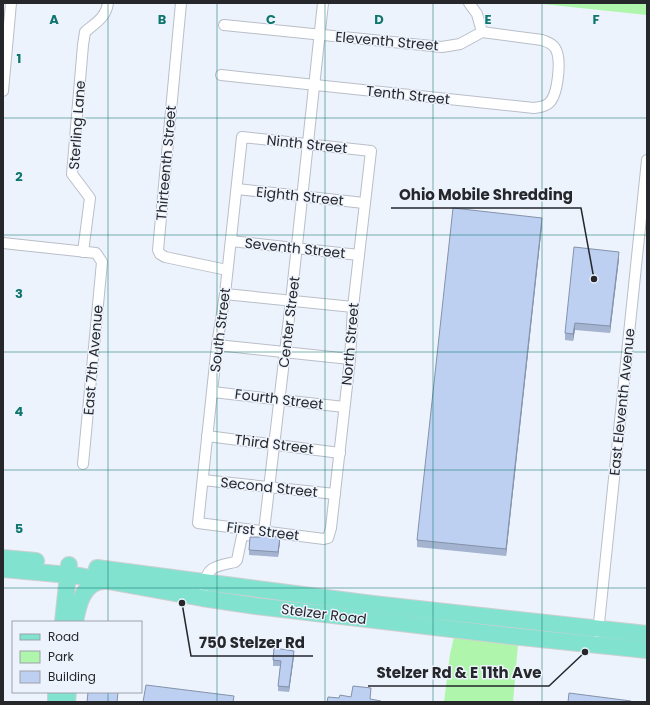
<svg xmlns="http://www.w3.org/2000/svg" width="650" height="705" font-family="Poppins,sans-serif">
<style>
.green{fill:#aff5ab}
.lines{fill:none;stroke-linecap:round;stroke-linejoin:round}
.street-casing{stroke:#b9bec8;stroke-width:12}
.primary-casing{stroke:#cfcfd0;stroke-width:18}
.street{stroke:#fff;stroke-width:10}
.primary{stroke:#82e2d0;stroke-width:16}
.wall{fill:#a3b3d0}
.shaded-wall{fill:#8492a9}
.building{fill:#bdd0f2;stroke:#8492a9}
.grid{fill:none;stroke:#0f766e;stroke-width:1;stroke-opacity:0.55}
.labels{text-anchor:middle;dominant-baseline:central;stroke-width:3;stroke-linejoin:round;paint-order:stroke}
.street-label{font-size:14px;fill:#25272b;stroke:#edf3fd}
.grid-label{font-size:13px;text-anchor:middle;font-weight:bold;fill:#0f766e;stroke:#edf3fd;stroke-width:3;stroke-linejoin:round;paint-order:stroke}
.leader{fill:none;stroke:#25272b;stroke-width:1.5}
.callout-dot{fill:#25272b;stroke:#edf3fd;stroke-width:1.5}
.callout-label{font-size:15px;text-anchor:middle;font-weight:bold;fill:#25272b;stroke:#edf3fd;stroke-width:3;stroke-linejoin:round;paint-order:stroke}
</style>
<rect width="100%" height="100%" fill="#edf3fd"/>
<g class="green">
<polygon points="533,3 647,3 647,15"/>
<polygon points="454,637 518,644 513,702 444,702 450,654"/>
</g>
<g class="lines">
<g class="street-casing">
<g id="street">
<polyline points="181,3 158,250 160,254 165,257 227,270"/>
<polyline points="469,3 477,14 482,32"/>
<path d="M221,75L534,108C539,107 545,107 549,103C558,95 562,58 555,48C552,43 547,42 542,40L482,32L460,44L442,47L224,25"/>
<polyline points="3,91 11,3"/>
<polygon points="242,137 371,151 353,307 350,359 331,528 328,538 324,539 198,523 217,345 225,294"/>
<polyline points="237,189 364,203"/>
<polyline points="231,241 359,255"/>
<polyline points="3,243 96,253 102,262 83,464"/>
<path d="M83,252L90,198L72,174L83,45L85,32C95,23 106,18 108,3"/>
<polyline points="225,294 353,307"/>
<polyline points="217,345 350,359"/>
<polyline points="213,392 344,407"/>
<polyline points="207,436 340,453"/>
<polyline points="203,480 335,494"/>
<path d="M204,587C206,566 217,566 235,562L237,560L242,536L244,535L261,536L264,531L291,301L323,3"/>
<polyline points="598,633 647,160"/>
</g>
</g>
<g class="primary-casing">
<g id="primary">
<polyline points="3,558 36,561"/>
<polyline points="97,568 373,604 647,634"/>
<polyline points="3,569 80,576 202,598 256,606 511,636 647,650"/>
<polyline points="63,622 69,565"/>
<path d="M75,622C78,605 83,581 105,581"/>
<polyline points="56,702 56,692"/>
<polyline points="67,702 68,692"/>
</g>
</g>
<use href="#street" class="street"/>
<use href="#primary" class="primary"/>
</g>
<g class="wall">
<polygon points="542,225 506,556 417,547 417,540"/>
<polygon points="619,259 610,333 575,330 573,341 565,340 565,333"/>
<polygon points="280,542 278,557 249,555 249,550"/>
<polygon points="294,656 289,692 278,691 278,686 280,666 273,666 273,660"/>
</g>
<g class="shaded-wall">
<polygon points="542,218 542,225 506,556 506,549"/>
<polygon points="619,252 619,259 610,333 610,326"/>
<polygon points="575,323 575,330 573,341 573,334"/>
<polygon points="280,537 280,542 278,557 278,552"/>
<polygon points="294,651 294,656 289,692 289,687"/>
</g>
<g class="building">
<polygon points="453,208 542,218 506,549 417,540"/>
<polygon points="574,247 619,252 610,326 575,323 573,334 565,333"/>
<polygon points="266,535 280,537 278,552 249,550 250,537 261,537"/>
<polygon points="274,648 294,651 289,687 278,686 281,661 273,660"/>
<polygon points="146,685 234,696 233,702 143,702"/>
<polygon points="353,686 371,688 370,699 381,701 381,702 327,702 328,697 339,698 340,695 351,697"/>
<polygon points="88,692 118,692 117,702 87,702"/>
<polygon points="569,693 631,701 630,702 568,702"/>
</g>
<path class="grid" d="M108,3V622M217,3V702M325,3V702M433,3V702M542,3V702M3,118H647M3,235H647M3,352H647M3,470H647M3,588H647M108,692V702"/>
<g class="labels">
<g class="street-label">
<text transform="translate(387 41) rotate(5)">Eleventh Street</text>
<text transform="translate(408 95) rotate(6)">Tenth Street</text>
<text transform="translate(77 125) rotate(-86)">Sterling Lane</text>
<text transform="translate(307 144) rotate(6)">Ninth Street</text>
<text transform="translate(166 163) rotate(-85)">Thirteenth Street</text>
<text transform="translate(300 196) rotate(6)">Eighth Street</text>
<text transform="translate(295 248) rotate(6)">Seventh Street</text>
<text transform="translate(289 322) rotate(-83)">Center Street</text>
<text transform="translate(220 330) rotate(-83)">South Street</text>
<text transform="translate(350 344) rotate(-85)">North Street</text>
<text transform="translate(93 360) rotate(-85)">East 7th Avenue</text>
<text transform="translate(279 399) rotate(7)">Fourth Street</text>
<text transform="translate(622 402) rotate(-84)">East Eleventh Avenue</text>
<text transform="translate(274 444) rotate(7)">Third Street</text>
<text transform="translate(269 487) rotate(6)">Second Street</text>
<text transform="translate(263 531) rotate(7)">First Street</text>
<text transform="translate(324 614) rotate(7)">Stelzer Road</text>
</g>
</g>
<g class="grid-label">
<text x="54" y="24">A</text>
<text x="162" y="24">B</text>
<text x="271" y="24">C</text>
<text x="379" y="24">D</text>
<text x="488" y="24">E</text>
<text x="596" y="24">F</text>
<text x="19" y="63">1</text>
<text x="19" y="181">2</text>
<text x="19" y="298">3</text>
<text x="19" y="416">4</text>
<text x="19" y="533">5</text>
</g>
<path class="leader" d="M594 279L581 208H391M182 603L191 656H313M585 652L549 686H368"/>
<g class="callout-dot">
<circle cx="594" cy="279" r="4"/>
<circle cx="182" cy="603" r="4"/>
<circle cx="585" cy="652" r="4"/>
</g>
<g class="callout-label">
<text x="486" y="200">Ohio Mobile Shredding</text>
<text x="252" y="648">750 Stelzer Rd</text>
<text x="459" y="678">Stelzer Rd &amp; E 11th Ave</text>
</g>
<rect width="650" height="705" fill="none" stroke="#25272b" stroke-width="8"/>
<rect x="12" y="621" width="130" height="72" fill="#edf3fd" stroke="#9da1a9"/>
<rect x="20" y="634" width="20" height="6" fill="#82e2d0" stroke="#9da1a9"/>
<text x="48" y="641" font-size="12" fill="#25272b">Road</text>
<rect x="20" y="651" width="20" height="12" fill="#aff5ab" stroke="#9da1a9"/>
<text x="48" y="661" font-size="12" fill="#25272b">Park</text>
<rect x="20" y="671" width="20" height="12" fill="#bdd0f2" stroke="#9da1a9"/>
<text x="48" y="681" font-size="12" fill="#25272b">Building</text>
</svg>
